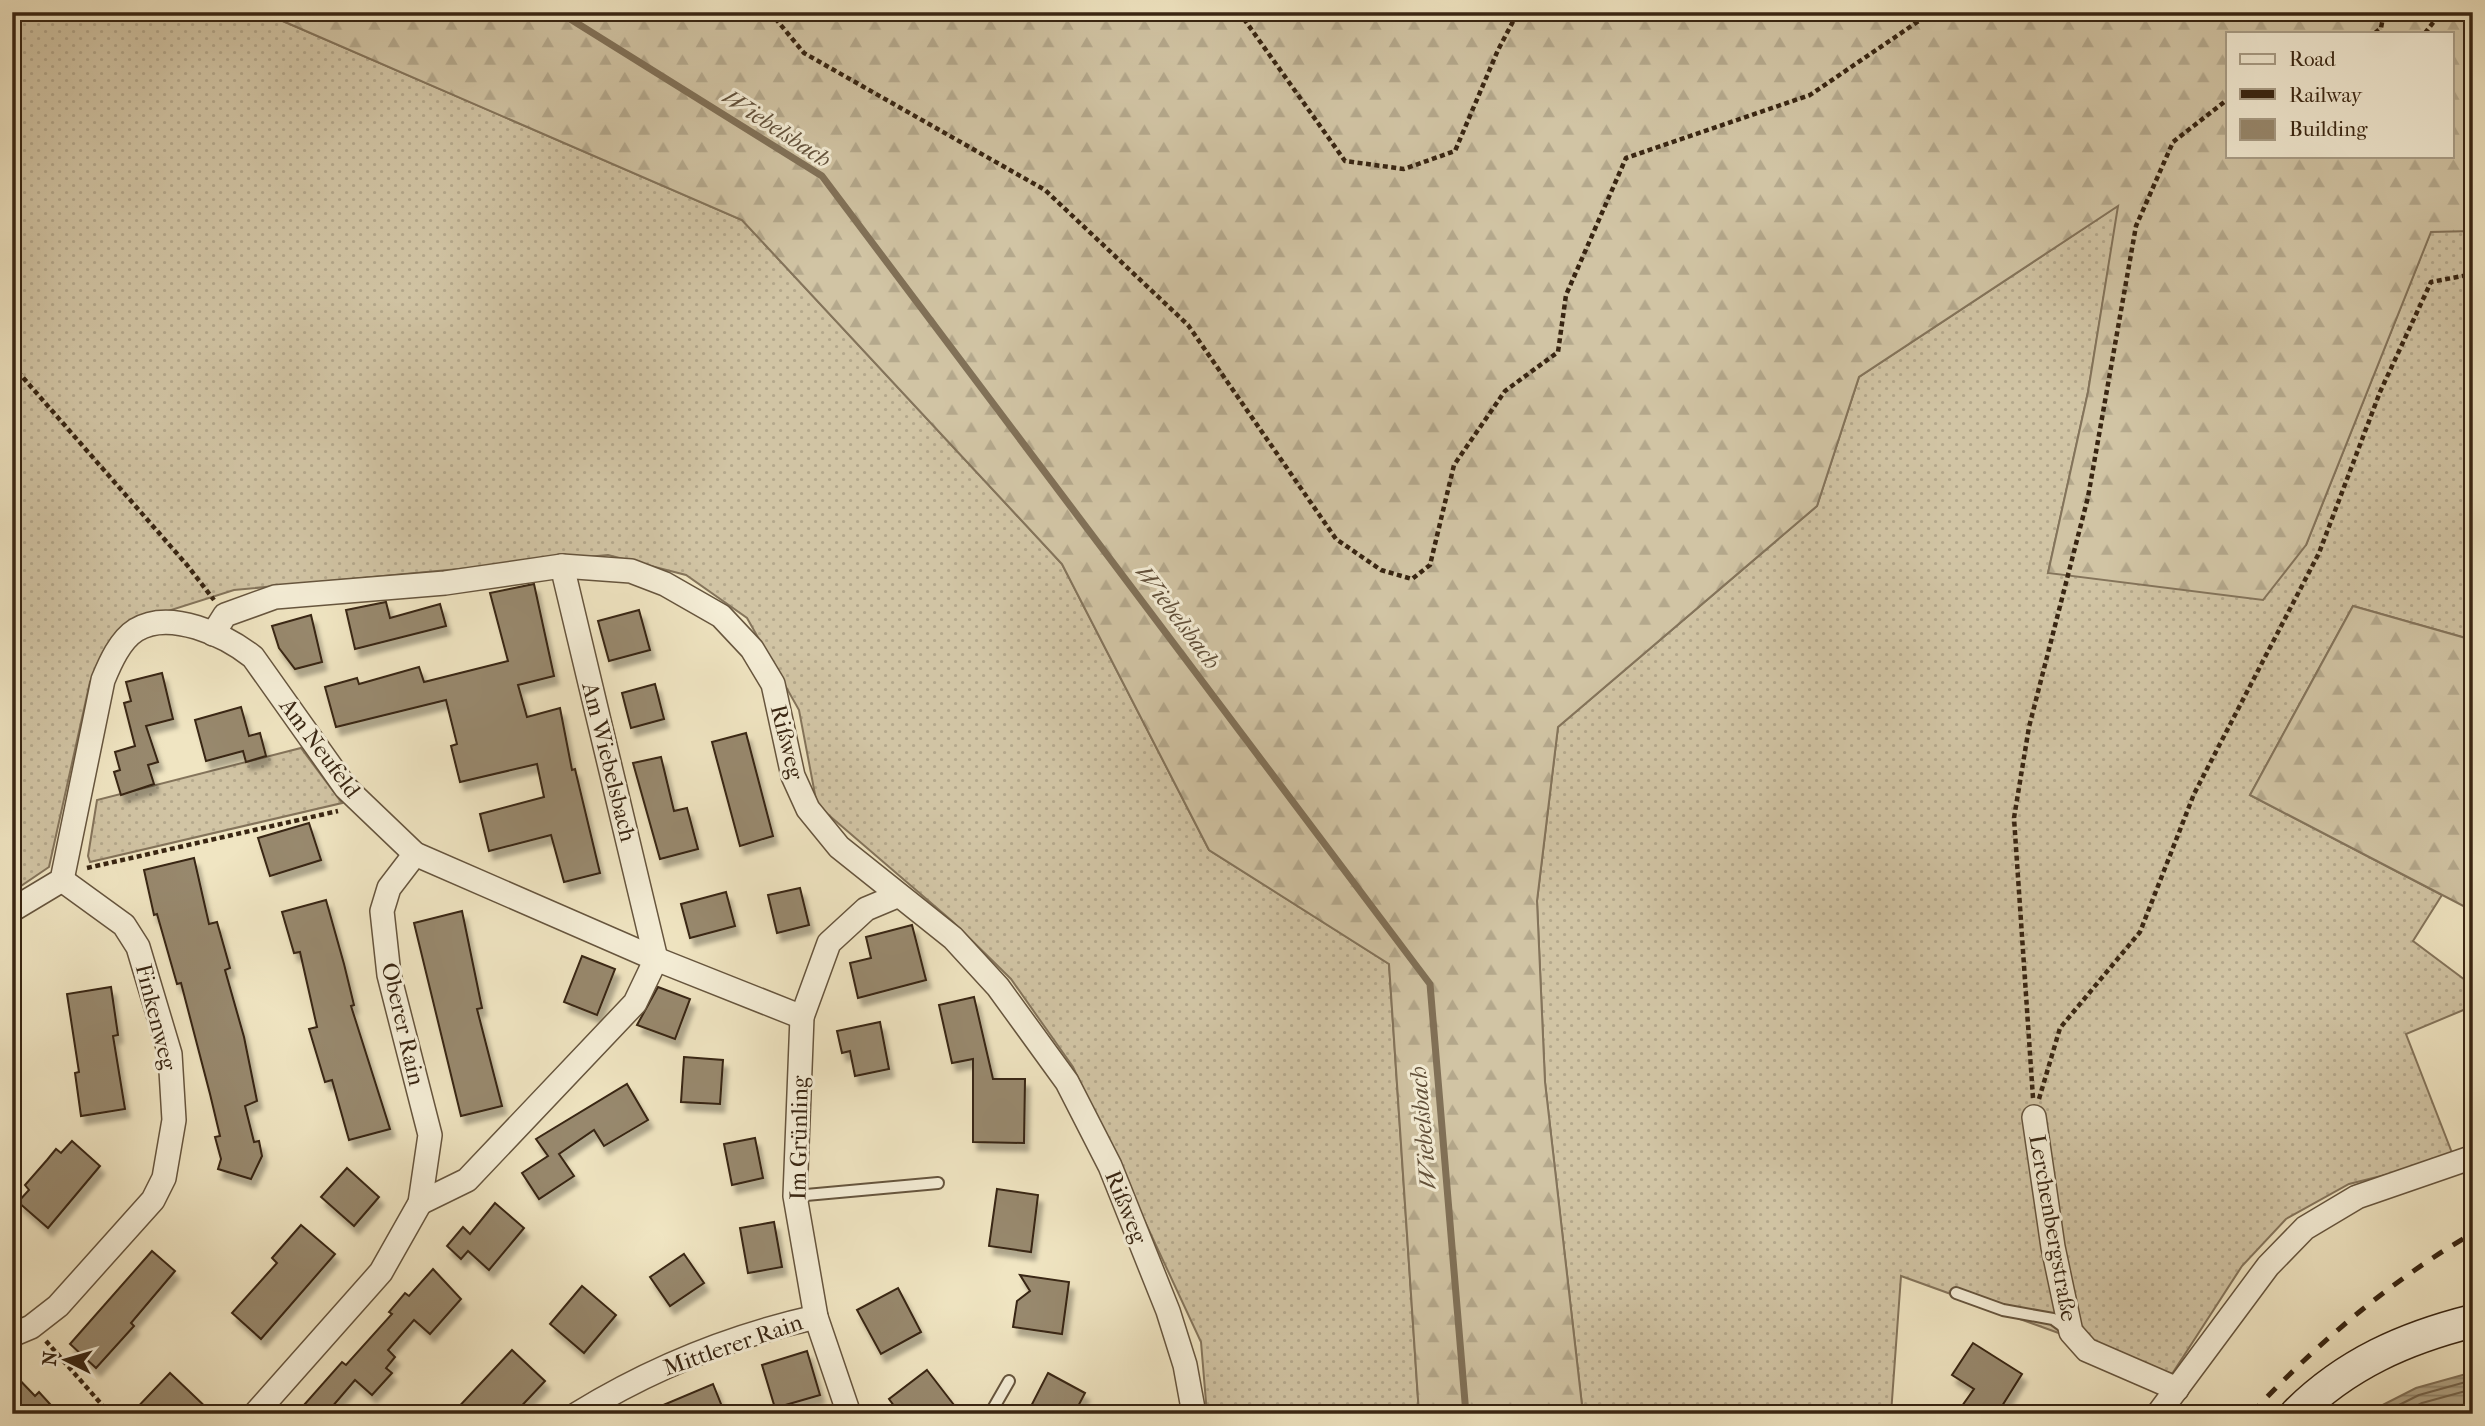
<svg xmlns="http://www.w3.org/2000/svg" width="2485" height="1426" font-family="'IM FELL French Canon',serif">
<style>
.grass{fill:url(#grass-dots);stroke:#84745b;stroke-width:2}
.forest{fill:url(#forest-firs);stroke:#84745b;stroke-width:2;fill-rule:evenodd}
.water{fill:url(#water-rules);stroke:#817158;stroke-width:2}
.lines{fill:none;stroke-linecap:round;stroke-linejoin:round}
.shore{stroke:#74644c;stroke-width:2}
.stream{stroke:#817158;stroke-width:7}
.building{fill:#98896e;stroke:#382512;stroke-width:2;filter:url(#shadow)}
.lane-casing{stroke:#66553e;stroke-width:14}
.street-casing{stroke:#66553e;stroke-width:26}
.secondary-casing{stroke:#382512;stroke-width:35}
.path{stroke:#382512;stroke-width:4.5;stroke-dasharray:5 3.5;stroke-linecap:butt}
.lane{stroke:#f5eed7;stroke-width:10}
.street{stroke:#f5eed7;stroke-width:23}
.secondary{stroke:#f5eed7;stroke-width:32}
.rail{stroke:#382512;stroke-width:5;stroke-dasharray:12 12;stroke-linecap:butt}
.labels{text-anchor:middle;dominant-baseline:central;stroke-width:6;stroke-linejoin:round;paint-order:stroke}
.street-label{font-size:23px;fill:#382512;stroke:#f5eed7}
.water-label{font-size:24px;font-style:italic;fill:#62513b;stroke:#f5eed7}
</style>
<defs>
<pattern id="grass-dots" width="8" height="8" patternUnits="userSpaceOnUse" patternTransform="scale(1.75)"><rect width="8" height="8" fill="#d1c4a4"/><path d="M2 2h.1M6 6h.1" fill="none" stroke="#b4a88c" stroke-width="1.8" stroke-linecap="round"/></pattern>
<pattern id="forest-firs" width="22" height="20" patternUnits="userSpaceOnUse" patternTransform="scale(1.75)"><rect width="22" height="20" fill="#d1c4a4"/><path d="M5 1l3.5 6h-7zM16 11l3.5 6h-7z" fill="#b4a88c"/></pattern>
<pattern id="water-rules" width="6" height="5" patternUnits="userSpaceOnUse" patternTransform="scale(1.75)"><rect width="6" height="5" fill="#b1a486"/><path d="M0 2.5h6" fill="none" stroke="#91856c"/></pattern>
<filter id="shadow"><feDropShadow dx="4.5" dy="8" stdDeviation="2" flood-color="#0004"/></filter>
</defs>
<rect width="100%" height="100%" fill="#f0e5c2"/>
<filter id="stains"><feTurbulence type="fractalNoise" baseFrequency=".00286" numOctaves="4"/><feColorMatrix values="0 0 0 0 .2 0 0 0 0 .09 0 0 0 0 .02 0 0 0 .5 -.17"/></filter>
<radialGradient id="worn" r=".72"><stop offset=".6" stop-color="#630" stop-opacity="0"/><stop offset="1" stop-color="#630" stop-opacity=".3"/></radialGradient>
<g class="grass">
<polygon points="12,12 262,12 742,220 1062,564 1209,850 1389,964 1419,1414 1207,1414 1201,1342 1073,1067 1011,979 952,921 817,805 799,710 747,618 686,575 608,555 234,590 130,623 90,682 49,867 12,892"/>
<polygon points="2119,205 2088,392 2048,573 2306,545 2431,231 2473,231 2473,632 2466,638 2353,606 2250,795 2442,895 2413,941 2473,986 2473,1006 2406,1034 2454,1158 2349,1184 2286,1219 2242,1266 2172,1374 1901,1276 1891,1414 1583,1414 1545,1082 1537,901 1558,727 1817,506 1859,377"/>
<polygon points="301,748 342,803 90,862 88,856 97,800"/>
</g>
<g class="forest">
<path d="M262,12H2473V231L2431,232L2306,545L2263,600L2048,573L2088,392L2118,206L1859,377L1817,506L1558,727L1537,901L1545,1082L1583,1414H1419L1389,964L1209,850L1062,564L742,220ZM2228,33H2452V156H2228Z"/>
<polygon points="2353,606 2465,638 2473,632 2473,911 2250,795"/>
</g>
<polygon class="water" points="2473,1372 2473,1414 2365,1414 2416,1388"/>
<g class="lines">
<g class="shore">
<polyline points="2381,1414 2419,1395 2473,1380"/>
<polyline points="2401,1414 2422,1403 2473,1389"/>
</g>
<polyline class="stream" points="559,12 822,176 1430,984 1466,1414"/>
</g>
<g class="building">
<polygon points="534,584 554,676 518,685 527,717 560,708 572,770 575,769 600,873 564,882 551,835 489,851 480,814 544,797 537,764 460,782 451,746 457,744 446,700 336,727 325,687 357,678 359,684 419,667 424,682 508,661 490,593"/>
<polygon points="386,602 390,618 440,604 446,626 355,649 346,610"/>
<polygon points="639,610 650,650 609,661 598,621"/>
<polygon points="311,615 322,662 295,669 279,648 272,626"/>
<polygon points="162,673 173,719 146,726 158,762 148,765 154,784 121,795 114,772 120,770 115,752 135,746 124,703 131,701 126,682"/>
<polygon points="655,684 664,719 631,728 622,693"/>
<polygon points="241,707 249,736 260,733 266,756 246,762 243,751 206,761 195,720"/>
<polygon points="746,733 773,836 740,846 712,742"/>
<polygon points="661,757 674,811 687,808 698,849 660,859 633,763"/>
<polygon points="309,823 321,860 270,876 258,838"/>
<polygon points="194,858 209,924 217,922 230,968 225,970 244,1037 257,1101 245,1106 254,1142 259,1141 262,1156 251,1179 218,1169 221,1159 215,1137 220,1136 210,1094 181,983 177,984 157,914 154,915 144,870"/>
<polygon points="800,888 809,925 777,933 768,895"/>
<polygon points="726,892 735,926 690,938 681,904"/>
<polygon points="326,900 344,964 354,1005 351,1006 390,1129 349,1140 332,1080 325,1082 309,1029 317,1027 300,952 294,953 282,912"/>
<polygon points="462,911 482,1008 477,1009 502,1106 461,1116 414,923"/>
<polygon points="912,925 926,980 858,998 850,963 871,958 866,937"/>
<polygon points="582,956 615,969 597,1015 564,1002"/>
<polygon points="111,987 118,1035 113,1036 125,1109 81,1116 75,1073 79,1072 67,994"/>
<polygon points="658,987 690,999 675,1039 637,1025"/>
<polygon points="974,997 993,1079 1025,1079 1024,1143 973,1142 973,1059 952,1063 939,1005"/>
<polygon points="880,1022 889,1069 855,1076 850,1051 842,1053 837,1031"/>
<polygon points="684,1057 723,1060 720,1104 681,1102"/>
<polygon points="627,1084 648,1120 604,1146 594,1130 559,1154 574,1176 539,1199 522,1173 548,1156 536,1139"/>
<polygon points="755,1138 763,1178 732,1185 724,1144"/>
<polygon points="72,1141 100,1166 48,1228 18,1202 29,1190 25,1185 47,1160 56,1149 61,1153"/>
<polygon points="347,1168 379,1197 354,1226 321,1197"/>
<polygon points="997,1189 1038,1195 1031,1252 989,1246"/>
<polygon points="495,1203 524,1228 489,1270 468,1251 461,1259 447,1246 463,1227 470,1234"/>
<polygon points="774,1222 782,1267 748,1273 740,1228"/>
<polygon points="301,1225 335,1254 261,1339 232,1313 277,1263 272,1258"/>
<polygon points="152,1251 175,1271 131,1323 134,1326 96,1368 70,1344"/>
<polygon points="684,1254 704,1283 670,1306 650,1277"/>
<polygon points="433,1269 461,1299 430,1334 414,1320 388,1350 395,1357 386,1368 392,1373 372,1395 355,1380 326,1414 296,1414 342,1362 346,1365 392,1314 389,1312 405,1293 409,1296"/>
<polygon points="1020,1275 1069,1282 1062,1334 1013,1327 1017,1301 1030,1291"/>
<polygon points="582,1286 616,1315 584,1353 550,1324"/>
<polygon points="898,1288 921,1332 881,1354 857,1310"/>
<polygon points="1973,1343 2022,1374 1997,1414 1974,1414 1962,1406 1974,1389 1952,1375"/>
<polygon points="512,1350 545,1381 514,1414 452,1414"/>
<polygon points="807,1351 820,1395 775,1408 762,1365"/>
<polygon points="927,1370 954,1405 943,1414 900,1414 889,1399"/>
<polygon points="12,1372 35,1396 39,1392 59,1414 12,1414"/>
<polygon points="170,1373 213,1414 131,1414"/>
<polygon points="1048,1373 1085,1393 1074,1414 1027,1414"/>
<polygon points="713,1384 725,1414 642,1414"/>
</g>
<g class="lines">
<g class="lane-casing">
<g id="lane">
<polyline points="795,1196 938,1183"/>
<polyline points="1956,1293 2003,1310 2053,1319 2068,1330"/>
<polyline points="990,1414 1009,1381"/>
</g>
</g>
<g class="street-casing">
<g id="street">
<polyline points="213,634 225,615 275,597 445,583 562,566 631,571 665,584 721,616 752,649 773,684 793,776 808,809 839,847 953,938 998,987 1067,1082 1110,1166 1168,1311 1185,1365 1194,1414"/>
<path d="M12,910L62,880L103,680C110,663 120,640 136,630C170,609 225,635 253,657L346,788L415,854L656,959L802,1017"/>
<polyline points="2034,1117 2053,1247 2071,1332 2087,1350 2177,1389"/>
<polyline points="420,1203 467,1180 635,1003 656,959 562,566"/>
<polyline points="12,1335 31,1327 58,1306 153,1200 164,1178 174,1120 170,1054 138,947 124,925 62,880"/>
<polyline points="255,1414 381,1272 420,1203 430,1135 389,975 382,911 389,888 415,854"/>
<path d="M577,1414C652,1368 731,1336 816,1317"/>
<polyline points="849,1414 816,1317 795,1196 802,1017 829,943 866,909 897,896"/>
<polyline points="2158,1414 2268,1266 2305,1228 2357,1197 2473,1157"/>
</g>
</g>
<g class="secondary-casing">
<path id="secondary" d="M2296,1414C2346,1364 2405,1338 2473,1321"/>
</g>
<g class="path">
<polyline points="770,12 804,53 1045,190 1188,325 1336,539 1381,570 1412,579 1430,565 1454,465 1505,391 1558,352 1566,295 1626,158 1810,95 1932,12"/>
<polyline points="1239,12 1345,161 1404,169 1455,151 1498,50 1518,12"/>
<polyline points="2375,33 2381,28 2384,12"/>
<polyline points="2425,33 2435,20 2435,12"/>
<polyline points="12,365 187,565 214,600"/>
<polyline points="87,868 338,811"/>
<polyline points="2033,1098 2014,818 2029,727 2088,497 2136,226 2173,142 2228,99"/>
<polyline points="2039,1099 2060,1028 2140,932 2194,794 2319,553 2380,392 2431,282 2473,274"/>
<polyline points="46,1341 110,1414"/>
</g>
<use href="#lane" class="lane"/>
<use href="#street" class="street"/>
<use href="#secondary" class="secondary"/>
<path class="rail" d="M2251,1414C2316,1344 2390,1281 2473,1233"/>
</g>
<g class="labels">
<g class="street-label">
<text transform="translate(787 742) rotate(76)">Rißweg</text>
<text transform="translate(320 748) rotate(53)">Am Neufeld</text>
<text transform="translate(609 762) rotate(76)">Am Wiebelsbach</text>
<text transform="translate(156 1017) rotate(76)">Finkenweg</text>
<text transform="translate(403 1024) rotate(77)">Oberer Rain</text>
<text transform="translate(799 1138) rotate(-89)">Im Grünling</text>
<text transform="translate(1126 1207) rotate(68)">Rißweg</text>
<text transform="translate(2053 1228) rotate(80)">Lerchenbergstraße</text>
<text transform="translate(733 1345) rotate(-19)">Mittlerer Rain</text>
</g>
<g class="water-label">
<text transform="translate(777 128) rotate(33)">Wiebelsbach</text>
<text transform="translate(1178 617) rotate(53)">Wiebelsbach</text>
<text transform="translate(1423 1128) rotate(-95)">Wiebelsbach</text>
</g>
</g>
<rect width="2485" height="1426" fill="none" stroke="#f0e5c2" stroke-width="42"/>
<rect x="14" y="14" width="2457" height="1398" fill="none" stroke="#382512" stroke-width="3.5"/>
<rect x="21" y="21" width="2443" height="1384" fill="none" stroke="#382512" stroke-width="2"/>
<rect x="2226" y="32" width="228" height="126" fill="#f5eed7" stroke="#a99e88" stroke-width="2"/>
<rect x="2240" y="54" width="35" height="10" fill="#f5eed7" stroke="#a99e88" stroke-width="2"/>
<text x="2289" y="66" font-size="21" fill="#382512">Road</text>
<rect x="2240" y="89" width="35" height="10" fill="#382512" stroke="#a99e88" stroke-width="2"/>
<text x="2289" y="102" font-size="21" fill="#382512">Railway</text>
<rect x="2240" y="119" width="35" height="21" fill="#98896e" stroke="#a99e88" stroke-width="2"/>
<text x="2289" y="136" font-size="21" fill="#382512">Building</text>
<g transform="translate(66 1360) rotate(275)" stroke="#f5eed7" stroke-width="5" paint-order="stroke">
<path d="M0-5L12 26L0 18L-12 26Z" fill="#382512"/>
<text y="-10" font-size="19" font-weight="bold" text-anchor="middle" fill="#382512">N</text>
</g>
<rect width="100%" height="100%" filter="url(#stains)"/>
<rect width="100%" height="100%" fill="url(#worn)"/>
</svg>
